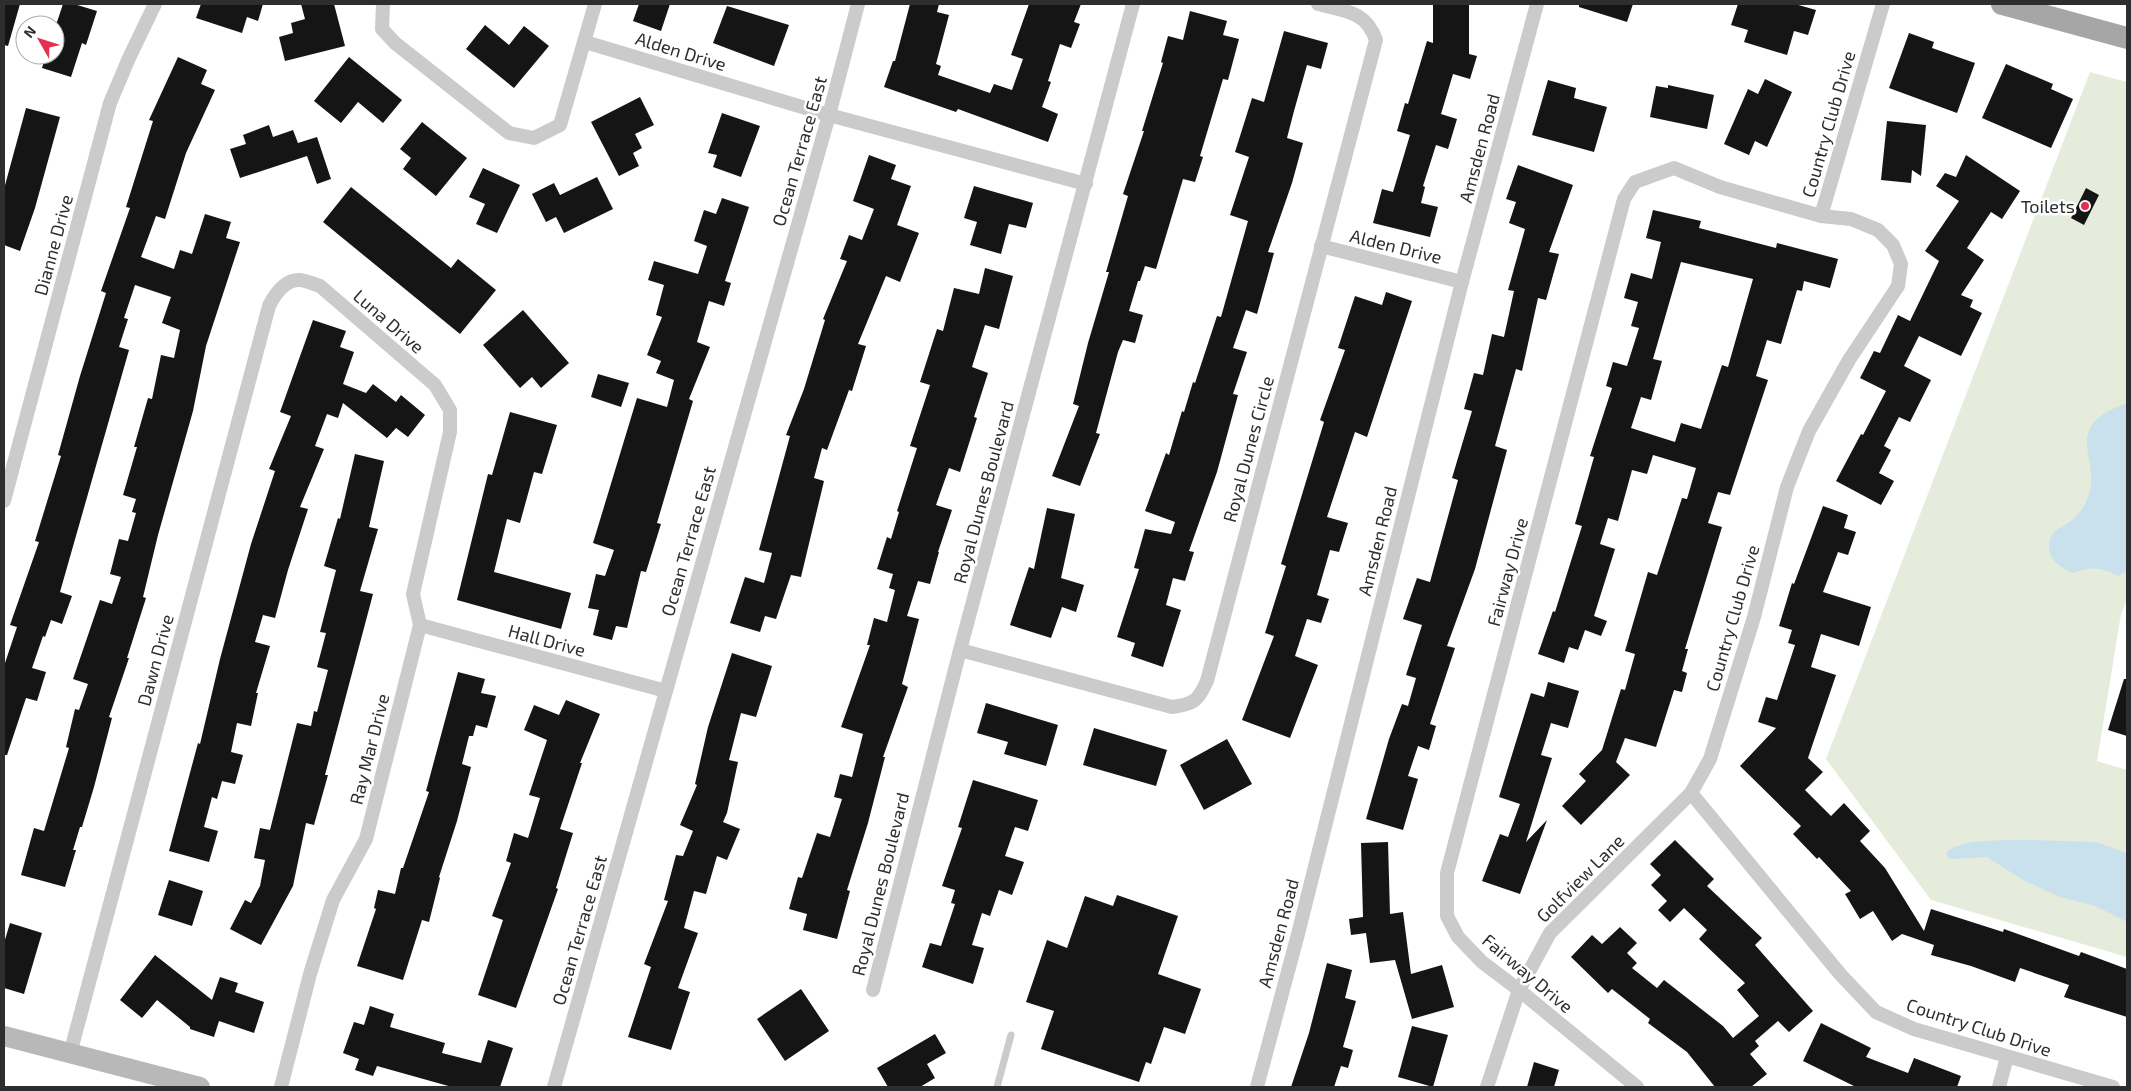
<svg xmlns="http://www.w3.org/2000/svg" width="2131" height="1091" font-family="'Exo 2',sans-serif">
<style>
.green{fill:#e6ecdc}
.water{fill:#c8e1ec}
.building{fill:#151515;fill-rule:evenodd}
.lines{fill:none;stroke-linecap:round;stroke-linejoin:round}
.lane{stroke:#cbcbcb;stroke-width:7}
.street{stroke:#cbcbcb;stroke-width:14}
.secondary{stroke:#b8b8b8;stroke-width:20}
.primary{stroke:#a6a6a6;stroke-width:22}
.poi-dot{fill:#e62f50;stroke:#fff;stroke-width:2}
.labels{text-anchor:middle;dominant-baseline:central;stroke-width:5;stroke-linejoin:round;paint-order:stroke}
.street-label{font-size:18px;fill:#2e2e2e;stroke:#fff}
.poi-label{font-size:18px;fill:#2e2e2e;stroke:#fff;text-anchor:end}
</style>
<rect width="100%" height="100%" fill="#fff"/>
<polygon class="green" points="2090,72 2127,82 2127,600 2121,614 2097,761 2127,770 2127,957 1931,900 1826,759"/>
<g class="water">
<path d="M2127,403V571L2118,576C2102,567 2090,566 2073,573C2062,568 2049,561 2049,546C2049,530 2063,528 2073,519C2078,516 2082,509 2085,504C2108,462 2054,429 2127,403Z"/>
<path d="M2029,840L2096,842L2127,853V922L2095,906L2060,897L2023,880L1987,857L1953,859L1949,858L1946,853C1960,837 2008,841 2029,840Z"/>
</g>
<g class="building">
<polygon points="4,4 20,4 8,46 4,45"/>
<polygon points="63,4 74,4 97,11 86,45 82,43 71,77 42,68 46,55 55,55 55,28"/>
<polygon points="201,4 263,4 258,21 247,17 242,33 196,18"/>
<polygon points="301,4 334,4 345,46 285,61 279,37 293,33 291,23 305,19"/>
<polygon points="639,4 670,4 661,31 633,21"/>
<polygon points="910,4 939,4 937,12 949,15 936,64 941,66 938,75 990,93 994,84 1012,90 1023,59 1011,55 1029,4 1081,4 1074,22 1080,24 1071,48 1060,44 1048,81 1051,82 1042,107 1058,114 1048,142 958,109 956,112 884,87 893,61 895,61"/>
<polygon points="1433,4 1469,4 1469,54 1477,56 1470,79 1453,74 1441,114 1457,119 1448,149 1436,145 1423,186 1425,187 1421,203 1438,207 1430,237 1373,223 1382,189 1393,192 1410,135 1397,131 1405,103 1408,104 1427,41 1433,43"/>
<polygon points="1579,4 1633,4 1627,22 1579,7"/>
<polygon points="1738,4 1795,4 1816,10 1808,35 1794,31 1787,55 1744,42 1748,30 1731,25"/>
<polygon points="727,6 789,25 774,66 713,43"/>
<polygon points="1190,11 1227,21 1223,35 1239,39 1228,80 1223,79 1200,156 1203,157 1195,182 1183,179 1156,269 1145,266 1140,281 1138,281 1129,311 1143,315 1135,343 1123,340 1118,352 1096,433 1100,434 1080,486 1052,476 1079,406 1073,404 1088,343 1109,272 1106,272 1128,196 1123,194 1144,131 1142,131 1163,63 1161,62 1168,36 1183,40"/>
<polygon points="485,25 509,45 524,26 549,46 514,88 466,49"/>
<polygon points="1284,31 1328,43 1321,69 1307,65 1294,111 1287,138 1303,143 1292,183 1268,252 1274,253 1257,314 1246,310 1233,348 1247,352 1233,394 1238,395 1217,472 1189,551 1194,552 1185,581 1173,578 1166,605 1181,610 1163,667 1131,656 1135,643 1117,637 1139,569 1134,568 1145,529 1171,534 1175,522 1145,511 1166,453 1169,455 1182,411 1184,412 1193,382 1195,383 1217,316 1221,317 1248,221 1230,215 1249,157 1235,152 1252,98 1264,102"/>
<polygon points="1909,33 1934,42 1932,48 1975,63 1957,113 1889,88"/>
<polygon points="178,57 207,70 201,84 215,90 186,153 165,219 156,216 141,257 174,269 180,250 192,254 205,214 231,222 226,238 240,242 206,346 193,411 158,535 143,597 146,598 127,658 129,658 109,717 112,718 94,787 82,827 80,827 73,850 76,850 65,887 21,875 34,828 44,831 69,748 66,747 75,709 79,710 88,684 73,679 100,600 112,604 121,577 110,574 119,539 128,541 136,513 132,512 136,499 123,495 137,447 134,447 148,398 152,399 161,355 174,358 180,330 162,323 171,297 135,285 124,318 128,319 119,347 129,350 60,592 72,596 62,624 51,620 45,637 43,636 32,668 46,672 37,701 26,698 7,755 4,755 4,666 17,627 10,625 39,542 35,541 61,456 58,455 80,376 106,293 101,291 130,208 126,207 153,121 149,120"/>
<polygon points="349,57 402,100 383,123 358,102 341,123 314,101"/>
<polygon points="2006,64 2053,84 2051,89 2073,99 2051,148 1982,118"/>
<polygon points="1765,79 1792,92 1767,147 1755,141 1749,155 1724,144 1748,89 1758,94"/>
<polygon points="1548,80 1576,88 1574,98 1607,107 1594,152 1532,135"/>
<polygon points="1668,85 1714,95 1707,129 1650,117 1656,86 1668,88"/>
<polygon points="640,97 654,125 635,134 642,148 633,153 639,166 619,176 591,122"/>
<polygon points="26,108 60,117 35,208 20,251 4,245 4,189"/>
<polygon points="722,113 760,126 741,177 713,167 717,155 708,153"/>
<polygon points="1887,121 1926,125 1921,176 1912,170 1911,183 1881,180"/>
<polygon points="422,122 467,158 436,196 403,169 411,158 400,149"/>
<polygon points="269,125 273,137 293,130 298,143 317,137 331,179 317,184 307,156 240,178 230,149 246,144 243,135"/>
<polygon points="869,155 896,165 891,179 911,186 897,225 919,233 900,282 886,276 858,344 866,346 852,391 849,390 827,450 822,448 814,478 824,481 801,577 791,575 776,619 765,616 760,632 730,623 745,577 764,583 772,553 759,550 790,436 786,435 804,389 825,320 823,319 847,261 840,259 849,235 862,240 874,209 853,201"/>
<polygon points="1966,155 2020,191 2002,219 1991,212 1967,248 1984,260 1961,295 1973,300 1970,307 1982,313 1961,356 1919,336 1904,366 1931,380 1910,422 1899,417 1884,446 1891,450 1879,473 1894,481 1881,505 1836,481 1861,434 1863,435 1886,391 1860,378 1874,351 1880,353 1898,315 1910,321 1939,261 1925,251 1959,201 1936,186 1945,173 1956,177"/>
<polygon points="1518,165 1573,185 1549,252 1559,254 1546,300 1538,298 1522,371 1516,369 1495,446 1507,450 1475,569 1447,646 1455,648 1430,724 1436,726 1429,750 1418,746 1408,776 1418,779 1403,830 1366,819 1389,739 1402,704 1408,706 1416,678 1406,675 1422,625 1403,619 1417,578 1430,582 1458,480 1452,478 1472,411 1464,409 1474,373 1483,375 1492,334 1504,337 1514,291 1508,290 1525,229 1509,223 1516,202 1506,199"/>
<polygon points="483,168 520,185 497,233 476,224 485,204 469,197"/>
<polygon points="597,177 613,209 564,233 556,217 546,222 532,194 554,183 560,195"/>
<polygon points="974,186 1033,203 1026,228 1009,224 1001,254 970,245 977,222 964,218"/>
<polygon points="351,187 451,268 458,259 496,290 460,334 323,222"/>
<polygon points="2086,188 2099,195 2084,225 2071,218"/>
<polygon points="722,198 749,207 725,281 731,283 724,306 709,301 697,342 710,347 689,399 693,401 657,523 661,524 646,572 641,571 627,628 616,626 612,640 593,635 599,610 588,608 596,574 605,576 614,550 593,543 637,398 667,407 674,380 656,373 661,361 647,355 662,317 656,315 664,285 648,280 654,261 698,274 707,246 694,241 704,210 716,214"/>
<path d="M1653,210L1701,221L1699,228L1776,248L1777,243L1838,259L1830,288L1804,281L1802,291L1797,290L1781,344L1767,340L1756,376L1768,380L1730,495L1718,492L1708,523L1722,527L1685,649H1688L1682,671L1687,673L1682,692L1674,690L1656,747L1625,738L1616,762L1630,775L1581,825L1562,806L1586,781L1579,774L1602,750L1621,689L1625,690L1635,654L1625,651L1648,572L1657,575L1682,498L1687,499L1696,468L1653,455L1647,474L1632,470L1618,521L1608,518L1600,544L1615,549L1594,616L1607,621L1601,636L1585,630L1578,650L1569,647L1564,663L1538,654L1553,611L1555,612L1582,526L1575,524L1594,457L1590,456L1612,388L1606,386L1613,362L1627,366L1639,328L1631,326L1638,302L1624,298L1631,273L1652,279L1661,242L1646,238ZM1681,262L1753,279L1728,367L1722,365L1701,429L1681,423L1675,442L1631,428L1641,397L1651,400L1662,361L1653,359Z"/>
<polygon points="985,268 1013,276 999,329 985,325 972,367 988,373 974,417 977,418 960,472 949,468 936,505 952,510 938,552 939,552 930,584 918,581 907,616 919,619 902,684 908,687 883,757 885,757 868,823 847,890 850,891 837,939 803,930 807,914 789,909 798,877 802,878 817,833 830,837 842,799 834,797 840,774 852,777 863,734 841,727 870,645 867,645 874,618 887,622 895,590 889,588 893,574 877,569 887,537 891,539 899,512 897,511 917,448 910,446 930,385 920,382 937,329 943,331 954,288 979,294"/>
<polygon points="1386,292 1412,301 1367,437 1355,432 1327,517 1348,523 1339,552 1330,550 1317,595 1329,599 1321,623 1307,619 1295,656 1318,665 1290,738 1242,720 1274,636 1265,633 1286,566 1281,564 1324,422 1320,420 1345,350 1338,348 1355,296 1382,305"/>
<polygon points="523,310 569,363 541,388 532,377 520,388 483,345"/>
<polygon points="313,320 346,331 340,347 354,352 343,384 366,393 373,384 396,402 401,395 425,415 408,437 396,428 387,438 343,403 338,418 327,414 315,446 324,449 300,507 308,509 288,570 275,618 263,615 255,642 270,646 256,693 258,693 251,726 237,723 231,752 243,755 235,784 222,781 217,799 212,797 204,827 218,831 209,862 169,851 198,743 200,744 220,659 251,544 275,471 269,469 291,416 280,412"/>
<polygon points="598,374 629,383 621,407 591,397"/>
<polygon points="510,412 557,425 542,474 534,472 520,523 507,519 494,572 571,593 561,629 457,600 488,474 492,475"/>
<polygon points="355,454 384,461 369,527 378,529 360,591 373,594 325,775 328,775 314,825 306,823 293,886 261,945 230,929 245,900 251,903 260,886 265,860 254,858 260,828 270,830 297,723 311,726 314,711 317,712 328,670 317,667 326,633 320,632 336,570 324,566 338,518 340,519"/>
<polygon points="1823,506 1848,515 1844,528 1856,532 1848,555 1838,552 1823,592 1871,607 1859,646 1821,634 1811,667 1836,675 1808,758 1823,772 1805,790 1831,816 1844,803 1870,831 1860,841 1885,868 1924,931 1931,909 2003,932 2004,929 2079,956 2081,952 2127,969 2127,1017 2064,997 2069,985 2020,968 2015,982 1971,966 1931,955 1934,945 1902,934 1892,941 1873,911 1860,919 1845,894 1851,891 1819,857 1817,859 1793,834 1801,826 1740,766 1776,728 1758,722 1766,697 1777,700 1795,645 1788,643 1792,630 1779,626 1792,583 1794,584"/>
<polygon points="1047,508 1075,514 1061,578 1084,585 1076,612 1062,607 1051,638 1010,625 1029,567 1034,569"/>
<polygon points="732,653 772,666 756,717 741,713 729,760 738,762 727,813 723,822 740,829 727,860 717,856 706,894 694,891 684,928 698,933 678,988 690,992 671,1050 628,1037 651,967 644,964 668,901 664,900 676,855 683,856 693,831 680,825 697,785 695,784 708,727"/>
<polygon points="458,672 485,679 481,693 496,696 487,728 476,725 473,736 469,736 462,764 471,767 457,821 439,877 440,878 429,922 422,920 403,980 357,966 376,909 374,908 378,890 395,894 401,868 403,868 429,792 426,791"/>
<polygon points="2124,679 2127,679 2127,736 2108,730"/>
<polygon points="1548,682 1579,691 1568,728 1551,723 1541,755 1552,758 1526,842 1547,820 1520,894 1482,881 1500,834 1508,837 1520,804 1499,797 1531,693 1544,697"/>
<polygon points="566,700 600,714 580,763 582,763 560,829 573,833 556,888 558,889 516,1008 478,995 503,920 492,916 511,863 506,861 514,833 528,838 540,798 529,795 547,740 524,730 534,705 559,715"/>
<polygon points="986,703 1058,725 1046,766 1004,754 1008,742 977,733"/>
<polygon points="1094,728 1167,750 1156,786 1083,765"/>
<polygon points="1227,739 1252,784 1204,810 1180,765"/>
<polygon points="973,780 1038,800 1028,831 1015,827 1005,856 1024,862 1012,895 999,890 990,916 982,913 972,945 984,948 973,984 922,967 930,943 941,946 955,904 951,903 955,890 942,886 962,828 958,827"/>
<polygon points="1675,840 1714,879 1707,886 1762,938 1755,945 1813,1011 1789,1032 1778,1021 1755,1041 1759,1046 1750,1054 1767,1074 1751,1087 1715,1087 1687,1052 1648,1023 1650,1019 1612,989 1608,993 1571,957 1592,935 1602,944 1620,927 1637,943 1627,953 1637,963 1632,968 1657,988 1664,980 1723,1026 1733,1038 1759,1016 1737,990 1745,983 1699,939 1707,930 1684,908 1670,922 1658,910 1667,901 1651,885 1661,875 1650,864"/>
<polygon points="1388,842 1390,914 1403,912 1411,974 1442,965 1454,1007 1412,1019 1395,960 1370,963 1366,933 1351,935 1349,919 1363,917 1361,843"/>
<polygon points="169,880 203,891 192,926 158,915"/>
<polygon points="1117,895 1178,916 1158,974 1201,989 1185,1034 1164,1027 1151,1064 1146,1062 1139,1082 1041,1049 1054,1011 1026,1002 1047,940 1067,948 1085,896 1113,906"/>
<polygon points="10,923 42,933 24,994 4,988 4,943"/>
<polygon points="155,955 212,1000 220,977 238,983 235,992 264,1002 254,1033 219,1021 214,1037 190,1029 190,1027 157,1000 142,1018 120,1000"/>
<polygon points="1327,963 1352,970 1345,998 1356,1001 1343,1047 1353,1050 1348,1068 1341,1066 1334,1087 1291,1087 1309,1033"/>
<polygon points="801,989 829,1031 785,1061 757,1019"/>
<polygon points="370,1006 394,1014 390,1027 445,1043 442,1053 481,1063 488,1040 513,1048 500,1087 452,1087 377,1066 373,1076 355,1070 359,1059 343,1053 354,1022 364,1025"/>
<polygon points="1821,1023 1871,1048 1866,1057 1908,1073 1914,1058 1961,1076 1957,1087 1856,1087 1803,1061"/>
<polygon points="1412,1026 1448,1035 1433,1087 1398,1077"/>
<polygon points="935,1034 946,1053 927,1064 935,1078 920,1087 888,1087 877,1068"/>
<polygon points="1534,1062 1559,1070 1554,1087 1527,1087"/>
</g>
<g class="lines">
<polyline class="lane" points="997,1087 1011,1035"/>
<g class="street">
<polyline points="383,4 382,29 395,43 509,133 534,138 560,125 595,4"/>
<polyline points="585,42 829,115 1086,184"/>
<polyline points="1821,216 1883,4"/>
<polyline points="1321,246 1462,282"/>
<polyline points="4,501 110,103 129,58 155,4"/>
<polyline points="420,625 666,691"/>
<path d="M960,650L1172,707C1194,704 1198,701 1207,681L1376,40C1366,11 1345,11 1318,4"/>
<polyline points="1691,793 1840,974 1876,1012 1914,1029 2113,1087"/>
<polyline points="873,990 960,650 1133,4"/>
<path d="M70,1054L269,306C275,294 284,280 299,280C305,280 314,284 320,286L435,385L450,410V432L413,594L420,625L366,839L333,900L310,974L281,1087"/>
<polyline points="554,1087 829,115 858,4"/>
<polyline points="1257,1087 1298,934 1462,282 1537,4"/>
<polyline points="1487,1087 1519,990 1550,933 1691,793 1710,759 1754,617 1787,487 1809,431 1849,360 1898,286 1901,264 1893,245 1878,230 1851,219 1821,216 1720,187 1674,168 1635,182 1624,199 1447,873 1447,916 1458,937 1482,962 1519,990 1637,1087"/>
<polyline points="1999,1087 2007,1057"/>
</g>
<polyline class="secondary" points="4,1036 200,1087"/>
<polyline class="primary" points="2002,4 2127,38"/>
</g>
<circle class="poi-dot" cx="2085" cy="206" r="5"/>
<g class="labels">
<g class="street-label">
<text transform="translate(681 51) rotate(17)">Alden Drive</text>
<text transform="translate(1828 124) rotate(-74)">Country Club Drive</text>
<text transform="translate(1479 148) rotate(-75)">Amsden Road</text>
<text transform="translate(799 151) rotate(-74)">Ocean Terrace East</text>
<text transform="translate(53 245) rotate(-75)">Dianne Drive</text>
<text transform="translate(1396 246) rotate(14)">Alden Drive</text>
<text transform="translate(389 321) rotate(41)">Luna Drive</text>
<text transform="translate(1248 449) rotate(-75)">Royal Dunes Circle</text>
<text transform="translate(983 492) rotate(-75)">Royal Dunes Boulevard</text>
<text transform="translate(688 541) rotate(-74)">Ocean Terrace East</text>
<text transform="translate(1377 541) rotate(-76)">Amsden Road</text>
<text transform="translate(1507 572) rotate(-75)">Fairway Drive</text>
<text transform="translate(1732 618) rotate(-74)">Country Club Drive</text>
<text transform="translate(547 640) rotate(15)">Hall Drive</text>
<text transform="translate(155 660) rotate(-75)">Dawn Drive</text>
<text transform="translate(369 749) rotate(-76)">Ray Mar Drive</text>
<text transform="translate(1580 878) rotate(-45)">Golfview Lane</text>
<text transform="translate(880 884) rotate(-76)">Royal Dunes Boulevard</text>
<text transform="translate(579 930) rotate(-74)">Ocean Terrace East</text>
<text transform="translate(1278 933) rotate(-75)">Amsden Road</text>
<text transform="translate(1528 973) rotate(40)">Fairway Drive</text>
<text transform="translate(1979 1027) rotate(18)">Country Club Drive</text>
</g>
<g class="poi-label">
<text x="2075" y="206">Toilets</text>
</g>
</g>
<rect width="2131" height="1091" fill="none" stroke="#2e2e2e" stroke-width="10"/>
<g transform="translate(40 40) rotate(309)"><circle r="24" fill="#ffffff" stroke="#ababab"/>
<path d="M0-4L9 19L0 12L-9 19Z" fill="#e62f50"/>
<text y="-8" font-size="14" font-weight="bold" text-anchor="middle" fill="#2e2e2e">N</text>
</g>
</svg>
